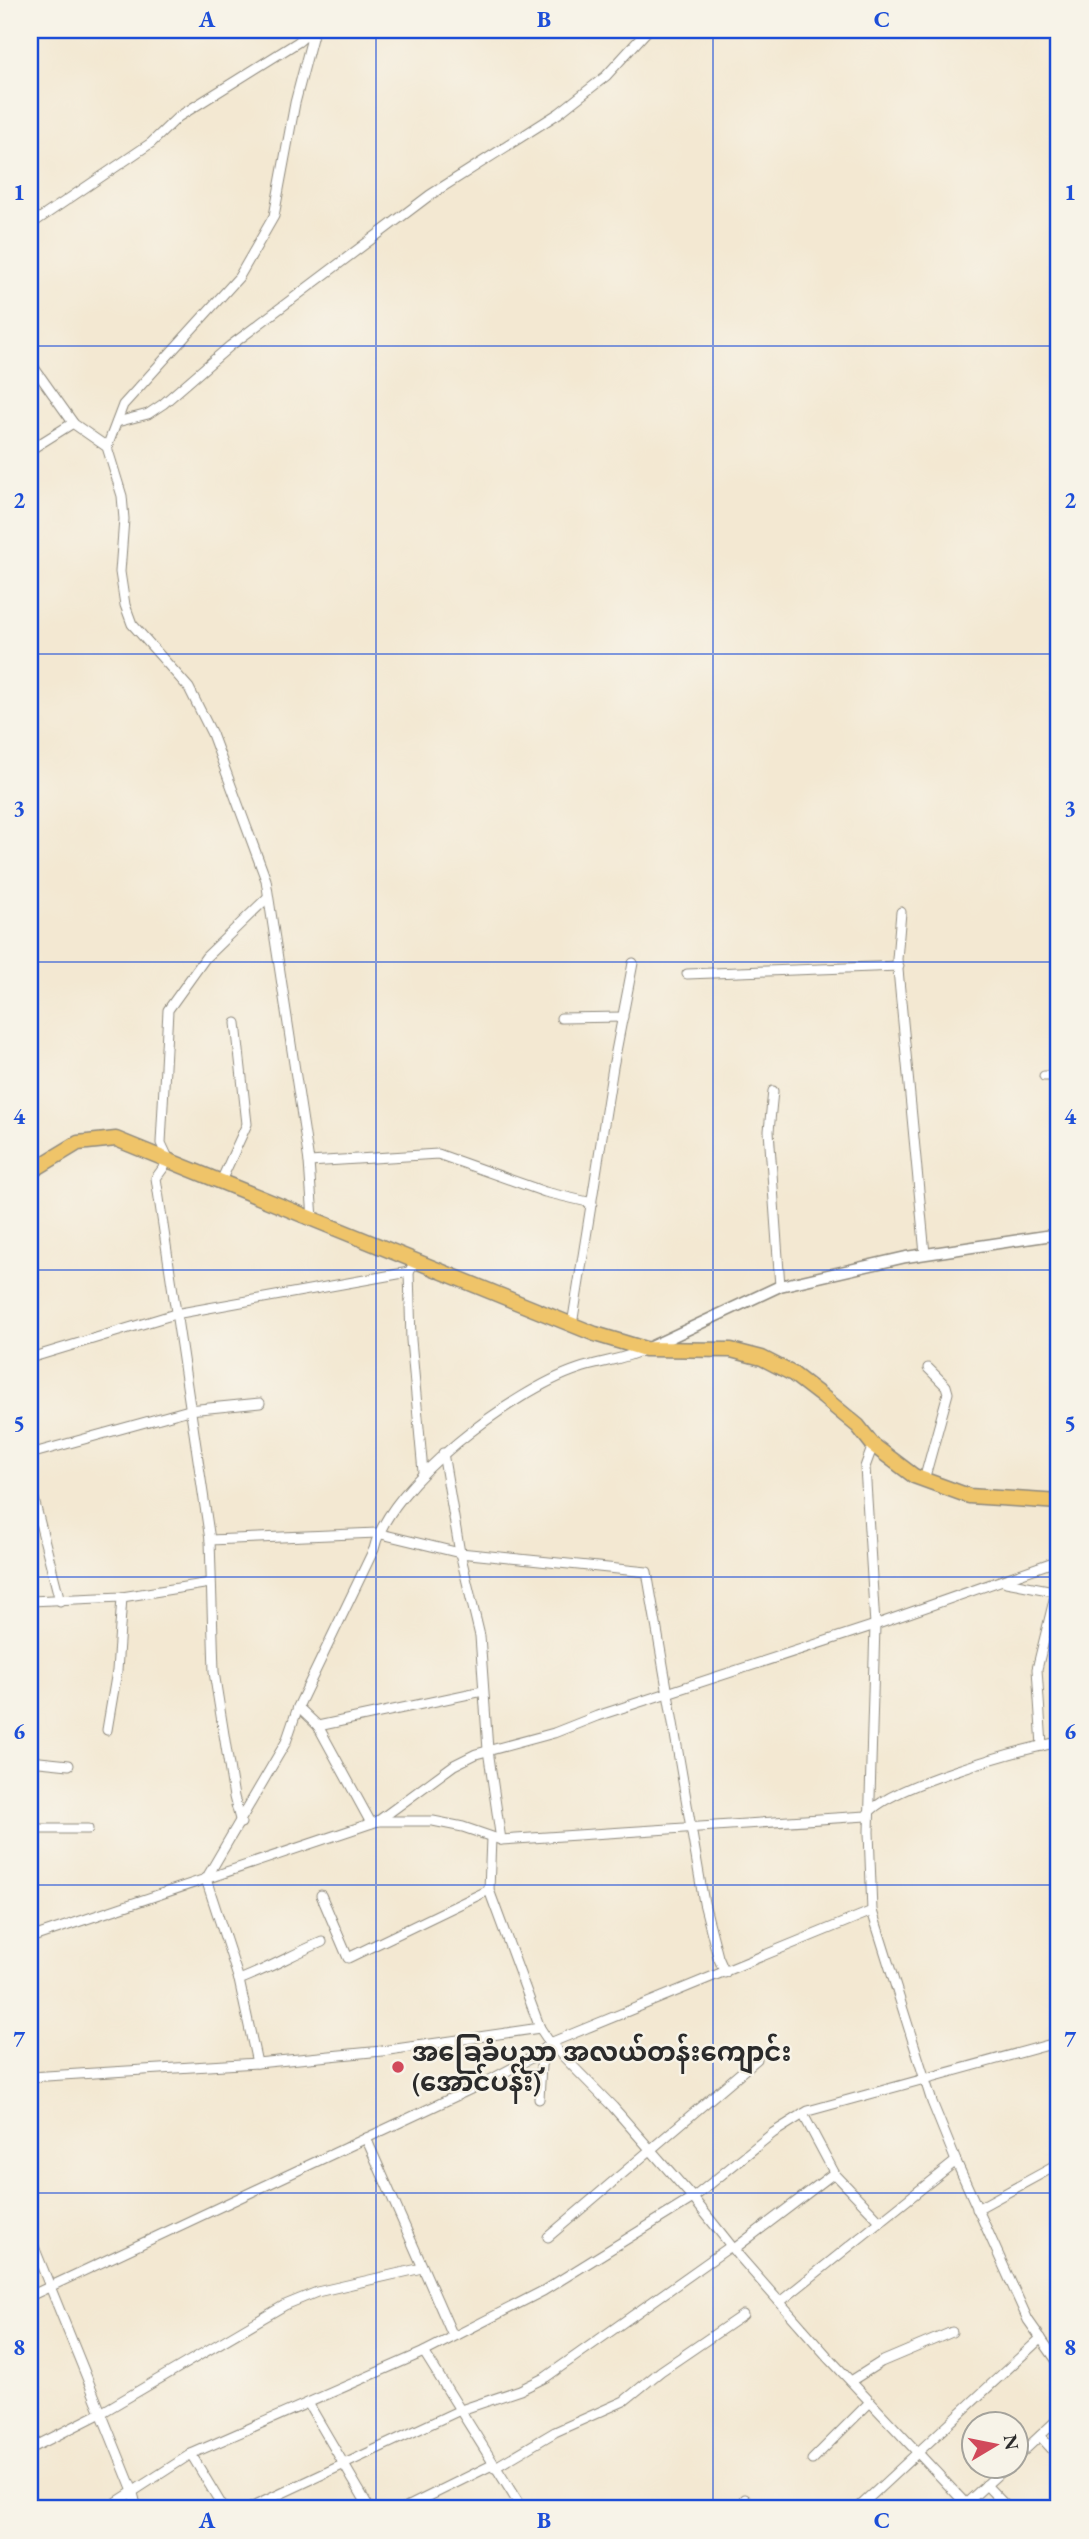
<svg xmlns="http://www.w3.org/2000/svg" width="1089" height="2539" font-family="'EB Garamond','Noto Sans Myanmar',serif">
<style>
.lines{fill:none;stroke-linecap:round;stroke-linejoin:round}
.minor-casing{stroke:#8f8a7e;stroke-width:11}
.tertiary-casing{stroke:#8f8a7e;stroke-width:13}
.primary-casing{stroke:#8f8a7e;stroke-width:17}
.minor{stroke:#fff;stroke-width:9}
.tertiary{stroke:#fff;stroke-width:10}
.primary{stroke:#efc469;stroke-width:14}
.grid{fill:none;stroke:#1d4ed8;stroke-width:2;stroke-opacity:0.55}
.poi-dot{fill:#d1495b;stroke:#f7f3e8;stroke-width:2.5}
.labels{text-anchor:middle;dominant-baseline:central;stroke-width:5;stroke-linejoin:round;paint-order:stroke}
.poi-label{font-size:26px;font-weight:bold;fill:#2b2b2b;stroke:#f7f3e8;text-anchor:start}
.neatline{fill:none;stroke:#1d4ed8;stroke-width:2.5}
.grid-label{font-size:23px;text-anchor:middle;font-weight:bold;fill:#1d4ed8}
</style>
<rect width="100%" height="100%" fill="#f7f3e8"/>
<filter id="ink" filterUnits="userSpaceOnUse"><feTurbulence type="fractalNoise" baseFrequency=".0143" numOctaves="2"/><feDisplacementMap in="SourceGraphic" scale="14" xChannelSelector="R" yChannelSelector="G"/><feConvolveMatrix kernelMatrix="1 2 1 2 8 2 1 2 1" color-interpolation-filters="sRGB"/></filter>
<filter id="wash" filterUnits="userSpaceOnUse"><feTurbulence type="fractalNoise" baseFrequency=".00686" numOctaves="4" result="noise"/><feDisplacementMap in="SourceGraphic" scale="28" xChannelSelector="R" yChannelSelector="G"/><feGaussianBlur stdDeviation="1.57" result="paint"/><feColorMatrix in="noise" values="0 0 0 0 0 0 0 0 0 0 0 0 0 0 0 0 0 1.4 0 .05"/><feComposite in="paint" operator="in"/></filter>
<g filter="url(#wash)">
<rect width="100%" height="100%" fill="#f3e8d2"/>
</g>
<g filter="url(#ink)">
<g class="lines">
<g class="minor-casing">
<g id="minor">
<polyline points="30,225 151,143 178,117 298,42 312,30"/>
<polyline points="30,362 74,424 107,447 122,496 124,519 120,572 125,605 132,624 189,688 212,734 266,880 309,1162 313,1219"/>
<polyline points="117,422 148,414 163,404 230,346 430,195 559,113 606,76 648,30"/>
<polyline points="107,447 123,405 239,277 274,216 295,103 314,30"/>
<polyline points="30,450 73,423"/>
<polyline points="901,912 897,959 925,1254"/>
<polyline points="687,974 899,966"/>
<polyline points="561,1018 623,1017"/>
<polyline points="1044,1076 1059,1076"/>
<polyline points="773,1091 769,1131 780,1286"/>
<polyline points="309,1162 438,1154 545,1192 592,1203"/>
<polyline points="221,1181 247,1124 236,1023"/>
<polyline points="409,1272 411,1340 423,1472"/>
<polyline points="572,1325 613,1067 633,963"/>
<polyline points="30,1358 175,1314 409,1272 416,1261"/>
<polyline points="873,1445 865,1467 875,1625 869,1832 872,1911 932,2102 956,2161 1028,2320 1059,2364"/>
<polyline points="443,1453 460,1553 480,1636 488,1750 501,1840"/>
<polyline points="30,1454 189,1410 260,1403"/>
<polyline points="924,1480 948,1393 946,1386 928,1368"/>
<polyline points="30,1484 60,1601"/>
<polyline points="210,1540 377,1533 460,1553 647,1572 704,1903 718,1957 725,1973"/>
<polyline points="1006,1582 1059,1592"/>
<polyline points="30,1601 122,1597 210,1583"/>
<polyline points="298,1707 318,1726 371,1823"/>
<polyline points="318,1726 483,1691"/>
<polyline points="107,1730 117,1671 122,1597"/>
<polyline points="1042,1746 1037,1669 1056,1592 1059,1562"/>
<polyline points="30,1761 69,1765"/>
<path d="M378,1821H433L463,1827L501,1840L866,1816C886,1786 1020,1750 1059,1742"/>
<polyline points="241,1823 234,1797 214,1672 210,1540 156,1178 169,1160 161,1143 168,1010 206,957 268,897"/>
<polyline points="30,1829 88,1829"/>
<polyline points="491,1838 489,1890 540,2028 550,2043 613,2107 693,2198 740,2257 827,2356 966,2504"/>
<polyline points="321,1895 348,1958 489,1890"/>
<polyline points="30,1938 378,1821 454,1765 476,1754 554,1733 597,1716 875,1625 1059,1560"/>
<path d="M239,1980C268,1969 293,1954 322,1942"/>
<path d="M257,2063L239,1980L206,1879L286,1742L298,1707L374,1549C389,1483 515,1390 578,1369C601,1361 624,1360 645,1349"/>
<polyline points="30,2077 257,2063 382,2051 540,2028"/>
<polyline points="539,2099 541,2065 549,2045"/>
<polyline points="803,2114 835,2174"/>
<polyline points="366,2138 453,2336"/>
<polyline points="977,2209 1059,2164"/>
<polyline points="30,2237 132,2489 137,2509"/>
<polyline points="548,2237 757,2059"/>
<polyline points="734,2249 834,2173 880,2221"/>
<polyline points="30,2296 488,2081 535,2056 550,2043 872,1911"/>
<polyline points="781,2301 956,2161"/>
<polyline points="424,2352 522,2509"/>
<polyline points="851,2381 881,2362 952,2332"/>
<polyline points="308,2403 370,2509"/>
<polyline points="1040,2436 1059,2457"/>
<polyline points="30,2449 101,2413 285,2305 317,2292 422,2268"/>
<polyline points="191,2454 224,2509"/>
<polyline points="1016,2458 1059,2418"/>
<polyline points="812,2460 870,2402"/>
<polyline points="494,2468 555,2432 624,2401 661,2371 743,2315"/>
<polyline points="986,2485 1009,2509"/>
<polyline points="745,2499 753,2509"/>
<polyline points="106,2509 191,2454 424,2352 543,2291 693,2198 773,2133 808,2111 1059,2042"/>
<polyline points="248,2509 458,2411 520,2390 546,2377 731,2246"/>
<polyline points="403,2509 492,2465"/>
<polyline points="857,2509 1041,2338"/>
<polyline points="960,2509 1007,2466"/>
</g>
</g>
<g class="tertiary-casing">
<polyline id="tertiary" points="648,1348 780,1286 906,1257 1059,1234"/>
</g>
<g class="primary-casing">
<polyline id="primary" points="30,1172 78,1143 116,1139 595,1334 645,1349 731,1350 762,1358 793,1374 823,1397 858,1426 873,1445 914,1476 969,1496 1059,1502"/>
</g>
<use href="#minor" class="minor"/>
<use href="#tertiary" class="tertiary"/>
<use href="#primary" class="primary"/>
</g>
</g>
<path class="grid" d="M376,30V2509M713,30V2509M30,346H1059M30,654H1059M30,962H1059M30,1270H1059M30,1577H1059M30,1885H1059M30,2193H1059"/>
<circle class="poi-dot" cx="398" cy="2067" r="7"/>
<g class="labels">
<g class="poi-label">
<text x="412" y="2052">အခြေခံပညာ အလယ်တန်းကျောင်း<tspan x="412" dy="30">(အောင်ပန်း)</tspan></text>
</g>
</g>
<rect width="1089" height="2539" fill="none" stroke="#f7f3e8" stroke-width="77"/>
<g transform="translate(995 2445) rotate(80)"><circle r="33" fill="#f7f3e8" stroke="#a5a39c" stroke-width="2"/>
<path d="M0-5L12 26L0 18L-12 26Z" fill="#d1495b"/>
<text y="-10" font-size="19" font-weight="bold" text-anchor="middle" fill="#2b2b2b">N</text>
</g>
<rect x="38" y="38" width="1012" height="2462" class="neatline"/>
<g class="grid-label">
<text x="207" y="27">A</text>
<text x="544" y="27">B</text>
<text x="882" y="27">C</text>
<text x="19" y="200">1</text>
<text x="1070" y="200">1</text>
<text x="19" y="508">2</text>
<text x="1070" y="508">2</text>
<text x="19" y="816">3</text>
<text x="1070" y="816">3</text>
<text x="19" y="1124">4</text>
<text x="1070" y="1124">4</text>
<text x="19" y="1431">5</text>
<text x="1070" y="1431">5</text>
<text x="19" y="1739">6</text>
<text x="1070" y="1739">6</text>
<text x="19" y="2047">7</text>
<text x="1070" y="2047">7</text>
<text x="19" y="2355">8</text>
<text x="1070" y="2355">8</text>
<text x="207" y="2528">A</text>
<text x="544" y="2528">B</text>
<text x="882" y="2528">C</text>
</g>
</svg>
